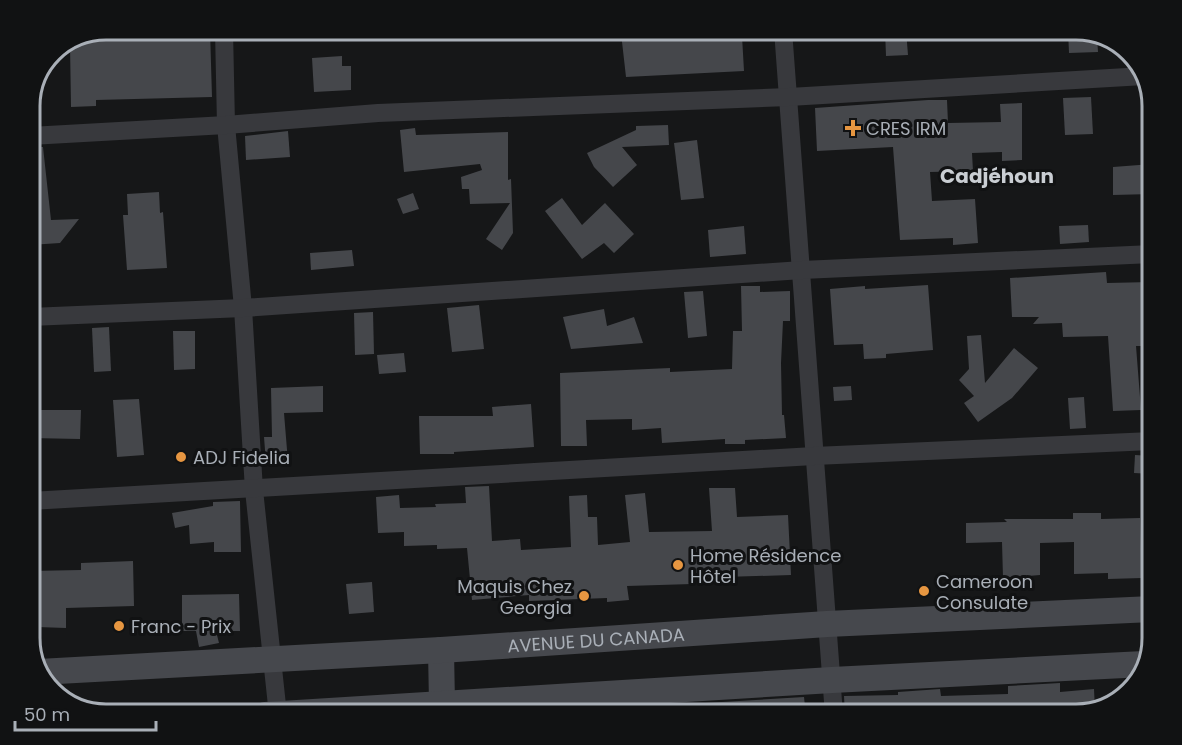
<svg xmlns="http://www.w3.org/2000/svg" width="1182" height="745" font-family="Poppins,sans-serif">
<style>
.building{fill:#45474b}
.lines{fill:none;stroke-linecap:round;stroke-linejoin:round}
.minor{stroke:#38393d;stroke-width:18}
.secondary{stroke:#46484d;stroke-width:26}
.poi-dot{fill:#e69641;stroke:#111213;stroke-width:2}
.labels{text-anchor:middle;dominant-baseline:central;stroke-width:6;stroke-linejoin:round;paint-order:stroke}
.poi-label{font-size:18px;fill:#a9afb7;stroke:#111213;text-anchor:start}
.street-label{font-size:18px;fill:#a9afb7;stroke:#111213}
.neighbourhood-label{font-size:20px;font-weight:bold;fill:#caced3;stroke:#111213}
.rim{fill:none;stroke:#a9afb7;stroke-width:3}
</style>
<rect width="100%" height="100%" fill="#161718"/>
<g class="building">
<polygon points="210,30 212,97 96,100 96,106 71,107 70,45 102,32"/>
<polygon points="695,30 724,30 725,37 742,36 744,71 626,77 621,33 644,31 645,40 696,38"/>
<polygon points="885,30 906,30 908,55 886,56"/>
<polygon points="1068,30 1097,37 1098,52 1069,53"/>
<polygon points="342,56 342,66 351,66 351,90 314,92 312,58"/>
<polygon points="1091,97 1093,134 1065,135 1063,98"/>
<polygon points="928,100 947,100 948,123 1001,122 1000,104 1022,103 1022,160 1002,161 1002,152 972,153 973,171 930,172 932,201 975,199 978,243 953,245 953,238 900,240 893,147 817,151 815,108"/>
<polygon points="668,125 669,145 622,147 637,165 613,187 594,167 587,153 636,130 636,126"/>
<polygon points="415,128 416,135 508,132 508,180 511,179 513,233 502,250 486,239 510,203 470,204 469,189 462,189 461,177 482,170 480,164 404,172 400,130"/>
<polygon points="288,131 290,157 246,160 245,136"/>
<polygon points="697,140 704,198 681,200 674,143"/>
<polygon points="30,147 43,147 51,220 79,219 60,243 30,245"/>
<polygon points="1152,164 1152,194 1113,195 1113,167"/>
<polygon points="159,192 160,213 163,212 167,268 127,270 123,215 128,215 127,194"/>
<polygon points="413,193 419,209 403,214 397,199"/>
<polygon points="562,198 582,225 605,203 634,234 614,253 604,243 582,259 545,211"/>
<polygon points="1088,225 1089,242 1060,244 1059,226"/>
<polygon points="744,226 746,254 710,257 708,230"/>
<polygon points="352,250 354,266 311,270 310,253"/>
<polygon points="1106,272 1107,283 1151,282 1152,301 1145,301 1147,346 1136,346 1141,410 1113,411 1108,336 1063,337 1062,323 1033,324 1039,317 1012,317 1010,278"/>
<polygon points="928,285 933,350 886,354 886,358 864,359 863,344 834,345 830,289 865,286 865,289"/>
<polygon points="741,286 760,286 760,292 790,291 790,321 783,321 781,363 782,415 784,415 786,438 745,440 745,444 725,444 725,439 662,443 661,428 632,430 632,419 586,420 587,446 561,446 560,373 670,368 670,372 732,369 733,331 742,331"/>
<polygon points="703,291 707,336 688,338 684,292"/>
<polygon points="479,305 484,349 452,352 447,308"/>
<polygon points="604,309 607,326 634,317 643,343 571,349 563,317"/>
<polygon points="373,312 374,354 355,355 354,313"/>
<polygon points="109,327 111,371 94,372 92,328"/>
<polygon points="173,331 195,331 195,369 174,370"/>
<polygon points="981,335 985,383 1014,348 1038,368 1012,398 978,422 964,403 974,396 959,380 969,369 967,336"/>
<polygon points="404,353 406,372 379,374 377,355"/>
<polygon points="323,386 323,412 284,413 288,462 266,463 264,437 272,437 271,388"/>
<polygon points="851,386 852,400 834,401 833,387"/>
<polygon points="1084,397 1086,428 1070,429 1068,398"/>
<polygon points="139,399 144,455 117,457 113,400"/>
<polygon points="531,404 534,447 454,452 454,454 420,454 419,416 493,416 492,407"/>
<polygon points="30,410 81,410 80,439 30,438"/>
<polygon points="1135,455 1152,456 1152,474 1134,473"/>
<polygon points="489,486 492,541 520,539 521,550 571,547 569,496 587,495 588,517 597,517 598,545 630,542 625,495 645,493 649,532 712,531 709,488 735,488 737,517 788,515 791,575 692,578 692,584 627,586 629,600 607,602 607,598 529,601 529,595 472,600 467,548 437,549 437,545 404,546 404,532 378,533 376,497 399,495 400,508 436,507 435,504 466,503 465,487"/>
<polygon points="240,501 241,552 214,552 214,542 190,544 189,525 175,528 172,513 213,506 213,502"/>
<polygon points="1073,513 1101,513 1101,519 1140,518 1142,578 1108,579 1108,573 1074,574 1074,542 1040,543 1040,575 1003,578 1002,542 966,543 966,523 1007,522 1004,519 1073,519"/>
<polygon points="133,561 134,606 66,608 66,628 37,627 38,609 30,609 30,571 81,570 81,563"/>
<polygon points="372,582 374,612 349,614 346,584"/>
<polygon points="239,594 240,631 216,631 219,643 199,647 196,631 182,631 182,595"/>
<polygon points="1060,683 1060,692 1094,689 1095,710 1075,715 845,715 844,696 898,695 898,692 940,689 941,696 1008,694 1008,686"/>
<polygon points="804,697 806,715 683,715 682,706 705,703"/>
</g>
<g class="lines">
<g class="minor">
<polyline points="224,30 226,125 243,308 254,490 278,715"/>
<polyline points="783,30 834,715"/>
<polyline points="30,136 226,125 378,113 789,97 1144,76"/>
<polyline points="30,317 243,308 802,270 1152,254"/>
<polyline points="30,501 814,456 1152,441"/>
</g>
<g class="secondary">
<polyline points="441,650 442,704"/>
<path id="s1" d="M39,672L441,650L827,624L1152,609"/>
<polyline points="265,715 832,680 1144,664"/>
</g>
</g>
<g class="poi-dot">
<path d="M850 119h6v6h6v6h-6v6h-6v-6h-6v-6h6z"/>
<circle cx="181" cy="457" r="6"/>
<circle cx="678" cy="565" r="6"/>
<circle cx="924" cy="591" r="6"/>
<circle cx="584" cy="596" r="6"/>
<circle cx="119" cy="626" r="6"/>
</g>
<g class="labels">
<g class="poi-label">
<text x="866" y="128">CRES IRM</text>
<text x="193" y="457">ADJ Fidelia</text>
<text x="690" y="555">Home Résidence<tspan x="690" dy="21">Hôtel</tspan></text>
<text x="936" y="581">Cameroon<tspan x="936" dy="21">Consulate</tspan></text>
<text x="572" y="586" text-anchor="end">Maquis Chez<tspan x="572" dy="21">Georgia</tspan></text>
<text x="131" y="626">Franc - Prix</text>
</g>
<g class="street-label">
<text stroke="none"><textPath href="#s1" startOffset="558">AVENUE DU CANADA</textPath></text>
</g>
<g class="neighbourhood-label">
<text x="997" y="176">Cadjéhoun</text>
</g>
</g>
<path d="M0 0H1182V745H0ZM106 40H1076A66 66 0 0 1 1142 106V638A66 66 0 0 1 1076 704H106A66 66 0 0 1 40 638V106A66 66 0 0 1 106 40Z" fill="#111213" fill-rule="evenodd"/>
<path class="rim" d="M106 40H1076A66 66 0 0 1 1142 106V638A66 66 0 0 1 1076 704H106A66 66 0 0 1 40 638V106A66 66 0 0 1 106 40Z"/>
<path d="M15 721v9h141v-9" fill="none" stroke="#a9afb7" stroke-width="3"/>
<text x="24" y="721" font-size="18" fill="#a9afb7" stroke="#111213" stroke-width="4.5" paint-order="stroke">50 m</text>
</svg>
